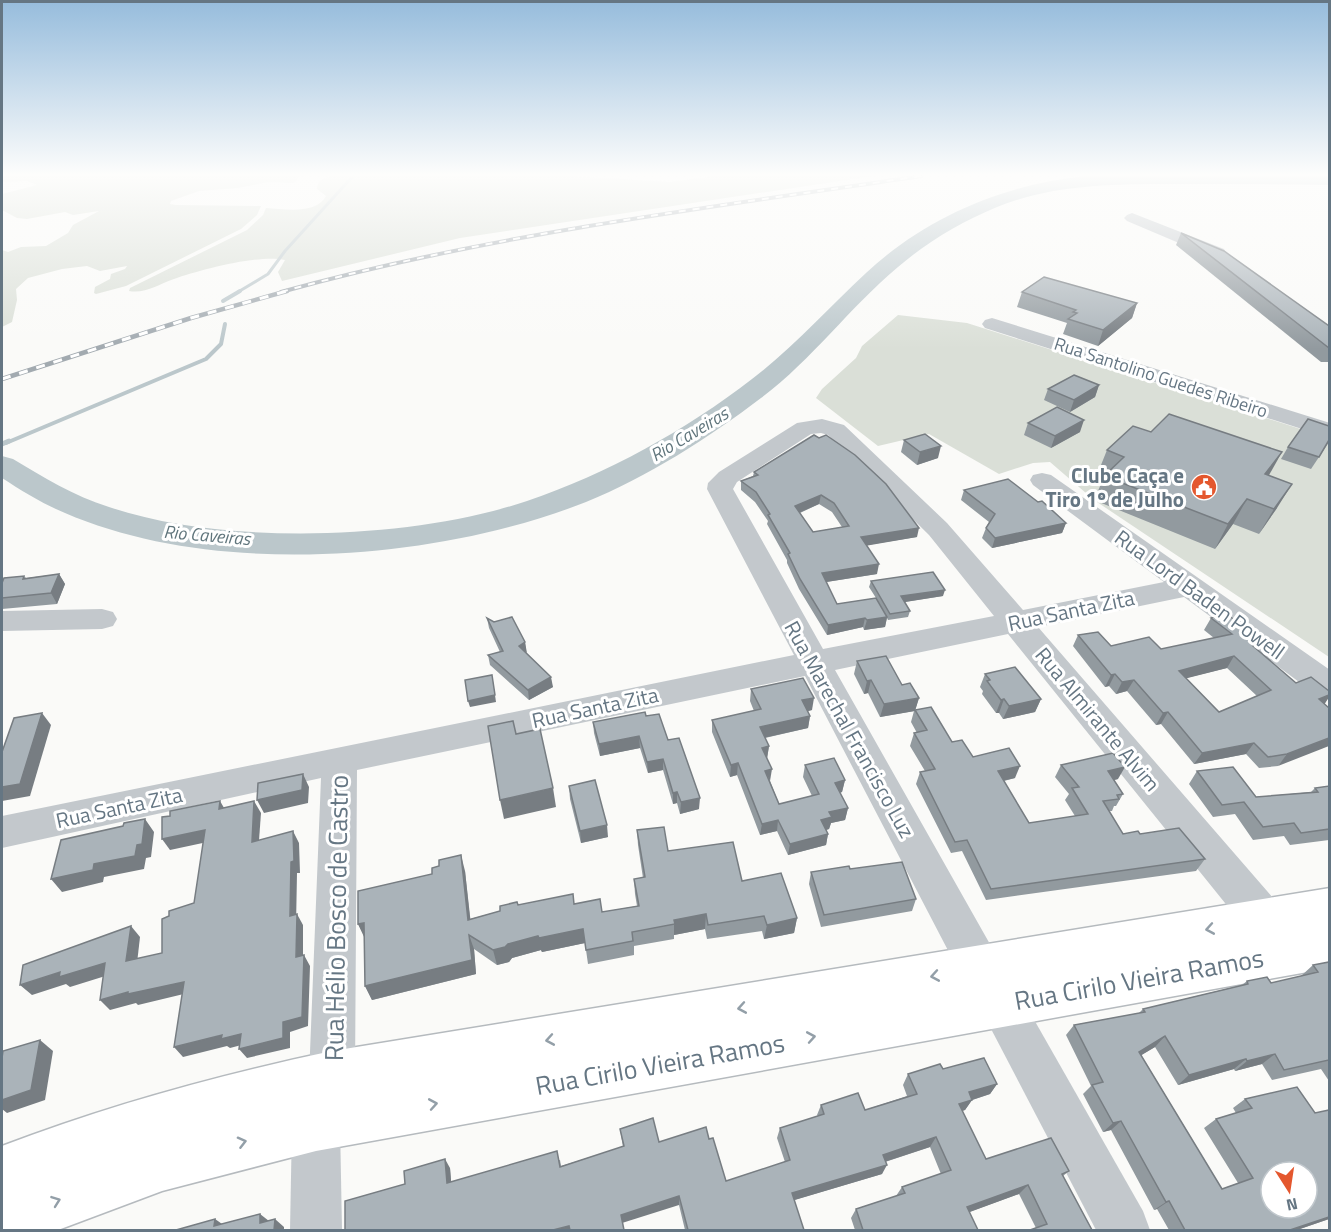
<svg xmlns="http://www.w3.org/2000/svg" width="1331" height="1232" font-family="'Titillium Web',sans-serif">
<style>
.green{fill:#dadfd7}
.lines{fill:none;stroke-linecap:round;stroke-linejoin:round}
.stream-far2{stroke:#bbc7cb;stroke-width:3}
.stream-far1{stroke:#bbc7cb;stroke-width:4}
.stream{stroke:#bbc7cb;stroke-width:5}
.river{fill:#bbc7cb;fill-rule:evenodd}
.major-casing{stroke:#b5babe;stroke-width:3}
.minor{fill:#c3c8cc;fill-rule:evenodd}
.major{fill:#fff;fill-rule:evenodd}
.rail-far1-casing{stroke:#a2aab0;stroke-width:4}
.rail-casing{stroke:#a2aab0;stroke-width:4.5}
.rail-far1{stroke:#fff;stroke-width:2;stroke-dasharray:7;stroke-linecap:butt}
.rail{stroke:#fff;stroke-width:3;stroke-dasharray:9;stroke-linecap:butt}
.wall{fill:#929a9f;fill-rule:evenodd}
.shaded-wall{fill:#777d82}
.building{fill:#aab3b9;stroke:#777d82;stroke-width:1.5;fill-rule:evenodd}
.oneway{stroke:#939fa8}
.labels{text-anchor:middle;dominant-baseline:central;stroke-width:6;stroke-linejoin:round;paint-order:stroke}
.far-street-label{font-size:18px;fill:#657683;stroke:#fff}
.far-water-label{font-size:18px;font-style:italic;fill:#60757c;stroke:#fff}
.poi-label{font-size:21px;font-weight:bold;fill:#657683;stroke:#fff;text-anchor:end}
.street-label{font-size:21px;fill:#657683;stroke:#fff}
.near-street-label{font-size:26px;fill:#657683;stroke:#fff}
</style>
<rect width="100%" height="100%" fill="#fafaf8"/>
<g class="green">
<polygon points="2,176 300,176 294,183 268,182 238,188 199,191 171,201 170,204 176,205 261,206 257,215 241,229 126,286 96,294 94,293 95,287 110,279 111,274 125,269 127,266 100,271 87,266 62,269 28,278 16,289 17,300 12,322 2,327 2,250 8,252 21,247 46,246 68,233 73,225 99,211 73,215 65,212 27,219 17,218 2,210 2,194 37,185 27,181 2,182"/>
<path d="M331,176H571L670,182L714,176H873L460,238L282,281L278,272L285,260C259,254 200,270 174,279C159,284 145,294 129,291L130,288L247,230L263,215L266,208C284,209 316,215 326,196L317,189C317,180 324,178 331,176Z"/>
<polygon points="898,315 967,323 1329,438 1329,657 1094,500 1050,462 1033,463 999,474 929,434 878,446 816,398 822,389 856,358 862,346"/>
</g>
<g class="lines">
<polyline class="stream-far2" points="238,292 268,274 285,251 353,176"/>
<g class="stream-far1">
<polyline points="223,301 240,291"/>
<polyline points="6,443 206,359 221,344 225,324"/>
</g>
<polyline class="stream" points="2,444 9,441"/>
<path class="river" d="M1086,176H1330V185C1281,184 1232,184 1184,184C1121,184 1056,183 997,207C961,222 927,242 898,267C849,308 812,360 761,398C710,437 646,478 586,502C437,561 215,578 65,513C43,504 22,491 2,478V456L13,459C43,477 74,496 109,507C224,546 412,540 527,501C607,474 686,430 752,379C794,347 828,308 866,273C926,217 1005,184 1086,176Z"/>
<g class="major-casing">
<path id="major" d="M1330,888V968L316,1151L162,1191L58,1230H2V1146C109,1105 219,1075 332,1051Z"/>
</g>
<g class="minor">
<polygon points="1132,213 1224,249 1226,253 1218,258 1212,257 1127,221 1124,218 1127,215"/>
<polygon points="992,318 1330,423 1330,438 985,328 982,324 985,320"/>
<path d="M822,419L844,425L947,523L1023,610L1164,582L1033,485L1030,480L1033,475L1042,473L1051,475L1330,670V699L1318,696L1184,597L1038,627L1280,906L1286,920L1280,934L1265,939L1250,934L1008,634L835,670L995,953L1001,968L995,983L980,989L965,983L805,676L357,770L355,1077L349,1094L332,1100L315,1094L309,1077L321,778L2,848V816L794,655L707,489L708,483L719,472L797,423ZM821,433L828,435L929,535L994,616L823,649L733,489L737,482L811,434Z"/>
<polygon points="102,609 113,612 117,619 113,626 102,629 2,631 2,611"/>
<polygon points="1000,982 1016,988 1143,1211 1150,1230 1096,1230 978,1004 984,988"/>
<polygon points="316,1100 333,1107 340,1124 342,1230 290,1230 292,1124 299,1107"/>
</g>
<use href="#major" class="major"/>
<g class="rail-far1-casing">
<path id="rail-far1" d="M281,292C490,234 707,208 921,176"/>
</g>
<g class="rail-casing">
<polyline id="rail" points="2,379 191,318 287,291"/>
</g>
<use href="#rail-far1" class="rail-far1"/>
<use href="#rail" class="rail"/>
</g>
<g class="wall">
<polygon points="1181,233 1329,326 1329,362 1321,362 1176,245"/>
<polygon points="1022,292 1137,303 1132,318 1098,346 1063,334 1067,323 1017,307"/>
<polygon points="1099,385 1095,397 1070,412 1044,400 1048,389"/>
<polygon points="1028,423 1080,432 1051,448 1024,435"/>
<path d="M814,435L917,537L867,545L877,574L826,582L837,604L876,598L869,587L871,581L943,596L904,602L910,611L908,617L888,620L887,618L885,627L864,630L863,627L827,635L799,589L787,563V560L767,524L768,521L755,502L741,490V481L753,476L754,472ZM819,504L832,512L842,527L813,532L800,513Z"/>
<polygon points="904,440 938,458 917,465 901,452"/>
<polygon points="1329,442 1311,469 1281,459 1288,447"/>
<polygon points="1107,450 1269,476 1277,508 1259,534 1233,524 1215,549 1094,500 1104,477 1097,475"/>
<polygon points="964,490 1066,523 1062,533 992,548 982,538 986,528 989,522 961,500"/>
<polygon points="59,574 65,584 57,604 2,609 2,583 24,576 26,578"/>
<polygon points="487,618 525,642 526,653 553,687 529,700 490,665 488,655 500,652 489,628"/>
<path d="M1211,618L1264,641L1258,650L1296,683L1329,691V697L1324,704L1329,708L1278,766L1259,768L1246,754L1194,764L1161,724L1156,725L1127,691L1116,694L1109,686L1105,687L1073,646L1078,635L1111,646L1161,649L1214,638L1204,630ZM1227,668L1257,696L1219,712L1186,678Z"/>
<polygon points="857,661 902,685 919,698 915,710 952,742 973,757 1015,778 1004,781 1029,823 1075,816 1065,800 1069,794 1055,777 1061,765 1118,779 1114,780 1123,794 1116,806 1114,806 1112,811 1109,811 1123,834 1140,834 1205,859 1196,871 986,900 962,851 951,853 916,784 920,772 925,771 910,746 914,733 917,733 911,722 914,711 880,717 868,693 864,694 854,674"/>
<polygon points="985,674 1041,699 1035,712 1003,719 999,713 996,713 982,694 983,691 980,687"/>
<polygon points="751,689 812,710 808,711 810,716 808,728 765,738 769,746 767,759 770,781 779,804 812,796 803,777 805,765 845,780 842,792 840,793 848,808 845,820 831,823 829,829 826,830 828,834 826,845 788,855 777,831 760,835 737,775 730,777 712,732 712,720 754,711 750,701"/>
<polygon points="646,716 668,740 699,809 680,814 677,803 673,804 663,770 648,773 640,748 600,756 594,733 593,722"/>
<polygon points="1197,771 1256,797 1311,792 1315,788 1329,786 1329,840 1290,845 1284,836 1253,840 1235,814 1213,817 1189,784"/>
<polygon points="569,786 608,837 581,843 570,799"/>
<polygon points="637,830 668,851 742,881 797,918 794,933 764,939 762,931 707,939 705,929 674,935 674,939 634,946 634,955 588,964 585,943 542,952 541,950 512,958 509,962 497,965 474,949 476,974 372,1000 365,986 365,937 358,924 432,874 439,866 465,871 470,919 500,911 518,905 574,904 602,912 637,906 635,894 634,879 643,878 638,845"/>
<polygon points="850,869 916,899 912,911 821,927 809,884 811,872"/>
<polygon points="1329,962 1329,1081 1321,1069 1272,1080 1262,1064 1235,1071 1234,1069 1178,1085 1155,1047 1141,1055 1222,1189 1238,1183 1204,1128 1216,1119 1236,1113 1233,1108 1245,1099 1315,1113 1329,1110 1329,1219 1297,1230 1169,1230 1157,1209 1154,1210 1111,1130 1103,1132 1083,1094 1091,1086 1066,1035 1074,1025 1139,1013 1143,1009 1242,985 1247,981 1271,983 1301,976 1313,965"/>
<polygon points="943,1069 997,1084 990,1094 972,1100 965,1110 962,1111 986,1159 1069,1171 1063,1176 1092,1230 1036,1228 1019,1194 969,1212 978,1230 855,1230 851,1218 856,1209 896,1196 902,1187 941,1174 930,1147 885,1162 882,1174 794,1200 804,1230 685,1230 679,1205 405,1184 450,1168 451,1182 560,1160 561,1166 623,1147 620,1129 659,1142 709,1139 726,1181 785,1162 777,1138 780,1128 818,1116 817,1115 821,1105 865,1110 907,1096 903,1085 908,1074"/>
</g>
<g class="shaded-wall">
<polygon points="1137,303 1132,318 1098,346 1103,330"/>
<polygon points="1099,385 1095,397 1070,412 1074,400"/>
<polygon points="1084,420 1080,432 1051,448 1055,436"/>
<polygon points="941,446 938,458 917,465 920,452"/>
<polygon points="1282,452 1268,477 1265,474"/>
<polygon points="1292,484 1277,508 1259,534 1274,509"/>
<polygon points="821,495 819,504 794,515 795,506"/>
<polygon points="1247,499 1233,524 1215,549 1228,524"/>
<polygon points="1066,523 1062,533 992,548 995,538"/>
<polygon points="919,528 917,537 859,547 861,537"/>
<polygon points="879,564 877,574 820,583 822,573"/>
<polygon points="59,574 65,584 57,604 51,593"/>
<polygon points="945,590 943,596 899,603 901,596"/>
<polygon points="887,617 885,627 864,630 867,620"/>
<polygon points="865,618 863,627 827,635 828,625"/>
<polygon points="1264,641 1256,653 1253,646"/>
<polygon points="525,642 527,653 519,646"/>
<polygon points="1234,656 1227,668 1172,682 1179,671"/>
<polygon points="1115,674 1109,686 1105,687 1111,675"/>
<polygon points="492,675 496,702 470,707 468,701"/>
<polygon points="551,677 553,687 529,700 528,690"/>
<polygon points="871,680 868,693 864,694 867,681"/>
<polygon points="1134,680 1127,691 1116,694 1122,682"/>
<polygon points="1329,695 1329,697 1324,705 1319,699"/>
<polygon points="814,698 812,710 800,713 802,700"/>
<polygon points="919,698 915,711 880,717 884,704"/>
<polygon points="1004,699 999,713 996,713 1001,700"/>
<polygon points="1041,699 1035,712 1003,719 1009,706"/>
<polygon points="1168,712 1161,724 1156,725 1163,713"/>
<polygon points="42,713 51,725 30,796 2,801 2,787"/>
<polygon points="810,716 808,728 759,739 760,727"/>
<polygon points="639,736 640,748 600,756 599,744"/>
<polygon points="1329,738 1329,746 1278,766 1287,754"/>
<polygon points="1254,743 1246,754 1194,764 1202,753"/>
<polygon points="769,746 767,758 761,760 762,748"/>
<polygon points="663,759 663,770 648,773 647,762"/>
<polygon points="738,763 737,775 730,777 731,765"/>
<polygon points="1020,766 1015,778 993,783 998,771"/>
<polygon points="1125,767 1118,779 1102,783 1108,771"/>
<polygon points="772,769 770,781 765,771"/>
<polygon points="303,774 309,787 308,803 264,813 257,800"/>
<polygon points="845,780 842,792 832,794 835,783"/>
<polygon points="553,788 556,807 504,819 500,800"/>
<polygon points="677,792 677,803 673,804 673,793"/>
<polygon points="700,798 699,809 680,814 681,802"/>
<polygon points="220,801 227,813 219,809"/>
<polygon points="254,801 261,813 258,854 252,842"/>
<polygon points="848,808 845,820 831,823 829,829 819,832 821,820 829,812"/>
<polygon points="145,819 154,832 151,857 146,858 144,869 104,877 103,882 62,892 51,879 94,864 137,845"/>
<polygon points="778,820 777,831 760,835 762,824"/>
<polygon points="607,825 608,837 581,843 580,831"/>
<polygon points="205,830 212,841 170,850 162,839"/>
<polygon points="293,831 299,843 300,873 297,873 296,926 290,916 291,862"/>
<polygon points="828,834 826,845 788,855 790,844"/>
<polygon points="461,855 465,871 472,934 468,920"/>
<polygon points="297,914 303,925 303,968 296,957"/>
<polygon points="706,914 705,929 674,935 674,920"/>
<polygon points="797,918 794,933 764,939 767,925"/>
<polygon points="364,923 365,939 358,924"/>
<polygon points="131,926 140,937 136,972 126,961"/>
<polygon points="583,929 585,943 542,952 541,950 512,958 509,962 497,965 493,950 508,944 538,936"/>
<polygon points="469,935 474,949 476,974 372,1000 365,986"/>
<polygon points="304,955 310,966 308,1026 290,1032 290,1048 247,1058 239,1049 283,1022"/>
<polygon points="105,963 115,973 70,987 66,984 32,995 20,985 60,972"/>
<polygon points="184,982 192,992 138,1005 136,1003 110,1010 100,1000 128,992"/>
<polygon points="241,1034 249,1043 230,1048 227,1046 183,1057 174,1047 222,1035"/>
<polygon points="1165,1036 1155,1047 1130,1062 1139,1052"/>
<polygon points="40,1040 53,1051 45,1100 7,1113 2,1109 2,1100"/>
<polygon points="1275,1054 1262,1064 1235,1071 1247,1061"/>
<polygon points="1246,1059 1234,1069 1178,1085 1189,1075"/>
<polygon points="997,1084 990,1094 972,1100 965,1110 952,1114 959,1104 969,1092"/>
<polygon points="1121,1121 1111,1130 1103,1132 1113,1123"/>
<polygon points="936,1137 930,1147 878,1164 883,1155"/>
<polygon points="445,1159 450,1168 452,1192 447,1183"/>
<polygon points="887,1165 882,1174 788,1202 792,1193"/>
<polygon points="1028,1185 1019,1194 959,1216 967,1207"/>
<polygon points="679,1196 679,1205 622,1223 621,1215"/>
<polygon points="1169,1201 1157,1209 1154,1210 1166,1202"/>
<polygon points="260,1214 269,1221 260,1223"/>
<polygon points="1329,1217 1329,1219 1297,1230 1290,1230"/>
<polygon points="215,1219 225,1226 214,1226"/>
<polygon points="275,1219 284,1227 284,1230 274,1230"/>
<polygon points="569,1226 571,1230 553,1230"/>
</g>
<g class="building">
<polygon points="1181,233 1224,251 1329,326 1329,348"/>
<polygon points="1044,277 1137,303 1103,330 1068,319 1077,313 1073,312 1076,310 1022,292"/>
<polygon points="1074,375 1099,385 1074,400 1048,389"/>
<polygon points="1057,407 1084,420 1055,436 1028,423"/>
<polygon points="1169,414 1282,452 1265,474 1292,484 1274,509 1247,499 1228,524 1104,476 1124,457 1107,450 1133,426 1151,432"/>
<polygon points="1308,419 1329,426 1329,440 1319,457 1288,447"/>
<polygon points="925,434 941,446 920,452 904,440"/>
<path d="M814,435L819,438L826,435L855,455L886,484L919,528L861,537L879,564L822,573L837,604L876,598L887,617L867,620L865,618L828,625L800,579L788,554L790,553L768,515L770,514L756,492L741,481L758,475L754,472ZM821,495L834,503L849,526L813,532L795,506Z"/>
<polygon points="1008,479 1038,502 1042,501 1066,523 995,538 986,528 995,514 964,490"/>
<polygon points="933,572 945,590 901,596 910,611 890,614 871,581"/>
<polygon points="59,574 51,593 2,598 2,583 4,578 24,576 23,579"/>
<path d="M1225,613L1264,641L1253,646L1296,683L1311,677L1329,691V695L1319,699L1329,708V738L1287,754L1268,757L1254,743L1202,753L1168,712L1163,713L1134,680L1122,682L1115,674L1111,675L1078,635L1098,632L1111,646L1149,637L1161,649L1232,634L1211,618ZM1234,656L1271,690L1219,712L1179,671Z"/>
<polygon points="512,617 525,642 519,646 551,677 528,690 488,655 503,651 487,618 494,622"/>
<polygon points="886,656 902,685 910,683 919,698 884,704 871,680 867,681 857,661"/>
<polygon points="1015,667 1041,699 1009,706 1004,699 1001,700 987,681 990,680 985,674"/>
<polygon points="492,675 495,695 468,701 465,680"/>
<polygon points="803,678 814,698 802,700 810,716 760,727 769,746 762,748 772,769 765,771 779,804 819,794 805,765 834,758 845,780 835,783 848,808 829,812 832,817 821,820 828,834 790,844 778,820 762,824 738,763 731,765 712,720 761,709 751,689"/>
<polygon points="931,707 952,742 962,740 973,757 1009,748 1020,766 998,771 1029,823 1088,814 1072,788 1079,787 1061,765 1113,753 1125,767 1108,771 1123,794 1117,795 1119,799 1103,801 1123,834 1138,831 1140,834 1179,828 1205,859 991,889 967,840 955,842 920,772 935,769 914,733 927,730 915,710"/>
<polygon points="645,712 646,716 659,714 668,740 679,738 700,798 681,802 677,792 673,793 663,759 647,762 639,736 599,744 593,722"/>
<polygon points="42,713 20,784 2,787 2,752 14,718"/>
<polygon points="513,721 516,734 540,729 553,788 500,800 488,726"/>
<polygon points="1233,767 1256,797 1318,792 1315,788 1329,786 1329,829 1301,833 1294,823 1263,827 1244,802 1222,805 1197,771"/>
<polygon points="303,774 302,790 257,800 258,783"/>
<polygon points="595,780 607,825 580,831 569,786"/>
<polygon points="220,801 219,809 254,801 252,842 293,831 294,861 291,862 290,916 297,914 296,957 304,955 302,1017 283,1022 283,1038 239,1049 241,1034 221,1039 222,1035 174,1047 184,982 128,994 128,992 100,1000 105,963 59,977 60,972 20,985 23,965 131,926 126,961 162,953 162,919 169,916 169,911 194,903 205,830 162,839 162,817 170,816 170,811"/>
<polygon points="145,819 142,844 137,845 135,856 94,864 93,870 51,879 61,840 123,826 124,823"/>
<polygon points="664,827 668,851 733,842 742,881 781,873 797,918 767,925 764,916 708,925 706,914 674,920 675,924 632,932 633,941 586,950 583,929 539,938 538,936 508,944 505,947 493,950 469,935 472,960 365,986 364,923 358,924 358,891 432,874 432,868 439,866 439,860 461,855 468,920 500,911 500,906 517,902 518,905 573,894 574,904 600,899 602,912 639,906 634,879 645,877 637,830"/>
<polygon points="902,862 916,899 824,915 811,872 849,866 850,869"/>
<path d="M1329,962V1060L1284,1070L1275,1054L1247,1061L1246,1059L1189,1075L1165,1036L1139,1052L1222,1189L1253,1178L1216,1119L1252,1108L1245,1099L1297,1087L1315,1113L1329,1110V1217L1290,1230H1185L1169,1201L1166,1202L1121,1121L1113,1123L1092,1085L1103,1082L1074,1025L1145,1012L1143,1009L1248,984L1247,981L1267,977L1271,983L1318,972L1313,965ZM1271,1172H1307V1208H1271Z"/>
<polygon points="40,1040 31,1090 2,1100 2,1058 3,1051"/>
<polygon points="984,1058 997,1084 969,1092 972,1100 959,1104 986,1159 1051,1138 1069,1171 1062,1174 1092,1230 1030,1230 1047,1224 1028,1185 967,1207 978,1230 863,1230 856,1209 905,1193 902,1187 951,1170 936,1137 883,1155 887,1165 792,1193 804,1230 688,1230 679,1196 621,1215 624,1230 570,1230 569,1226 553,1230 345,1230 345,1201 405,1184 404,1171 445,1159 447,1183 557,1151 560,1167 624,1146 620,1129 653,1118 659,1142 706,1127 709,1139 713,1138 726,1181 790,1160 780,1128 824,1114 821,1105 858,1093 865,1110 917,1094 908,1074 940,1064 943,1069"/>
<polygon points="260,1214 260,1223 275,1219 274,1230 176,1230 215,1219 214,1226"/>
</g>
<defs><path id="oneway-chevron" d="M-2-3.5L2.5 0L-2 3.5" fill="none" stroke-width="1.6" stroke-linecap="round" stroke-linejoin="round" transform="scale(1.5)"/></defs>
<g class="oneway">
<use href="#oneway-chevron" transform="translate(1210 929) rotate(170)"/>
<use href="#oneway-chevron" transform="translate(935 976) rotate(170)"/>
<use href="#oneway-chevron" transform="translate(742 1008) rotate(170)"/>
<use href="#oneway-chevron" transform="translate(811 1037) rotate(-10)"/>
<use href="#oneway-chevron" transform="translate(550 1040) rotate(170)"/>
<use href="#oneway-chevron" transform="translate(433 1104) rotate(-10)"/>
<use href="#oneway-chevron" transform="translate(242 1142) rotate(-14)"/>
<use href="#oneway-chevron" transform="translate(56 1201) rotate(-20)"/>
</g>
<linearGradient id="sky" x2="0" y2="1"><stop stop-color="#96bcdc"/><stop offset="0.5" stop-color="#fdfdfc"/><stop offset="1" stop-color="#fdfdfc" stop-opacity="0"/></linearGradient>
<rect width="1331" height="349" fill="url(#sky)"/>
<defs>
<g id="civic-disc" transform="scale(1.35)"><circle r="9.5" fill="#e4572e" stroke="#fff"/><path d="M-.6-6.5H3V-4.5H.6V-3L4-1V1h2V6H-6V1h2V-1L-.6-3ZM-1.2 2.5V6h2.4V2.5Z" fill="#fff"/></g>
</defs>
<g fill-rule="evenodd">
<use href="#civic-disc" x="1204" y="487"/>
</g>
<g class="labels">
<g class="far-street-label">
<text transform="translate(1161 377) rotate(18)">Rua Santolino Guedes Ribeiro</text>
</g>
<g class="far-water-label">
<text transform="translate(689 434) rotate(-31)">Rio Caveiras</text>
<text transform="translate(207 535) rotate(5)">Rio Caveiras</text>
</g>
<g class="poi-label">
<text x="1184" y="475">Clube Caça e<tspan x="1184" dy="24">Tiro 1º de Julho</tspan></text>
</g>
<g class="street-label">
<text transform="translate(1200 594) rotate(36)">Rua Lord Baden Powell</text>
<text transform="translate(1071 610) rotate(-12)">Rua Santa Zita</text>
<text transform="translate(595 707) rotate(-12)">Rua Santa Zita</text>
<text transform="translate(1098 719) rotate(50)">Rua Almirante Alvim</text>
<text transform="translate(850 729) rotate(61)">Rua Marechal Francisco Luz</text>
<text transform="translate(119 807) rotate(-12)">Rua Santa Zita</text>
</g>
<g class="near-street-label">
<text transform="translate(336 918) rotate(-89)">Rua Hélio Bosco de Castro</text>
<text transform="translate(1139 979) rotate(-10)">Rua Cirilo Vieira Ramos</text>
<text transform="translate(660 1064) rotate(-10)">Rua Cirilo Vieira Ramos</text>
</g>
</g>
<rect width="1331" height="1232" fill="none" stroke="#657683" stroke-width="6"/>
<g transform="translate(1289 1190) rotate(168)"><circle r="28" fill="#ffffff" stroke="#c1c8cd" stroke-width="1.5"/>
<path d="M0-4.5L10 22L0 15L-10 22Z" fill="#e4572e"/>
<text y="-9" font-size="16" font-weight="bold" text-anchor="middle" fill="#657683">N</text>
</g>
</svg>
